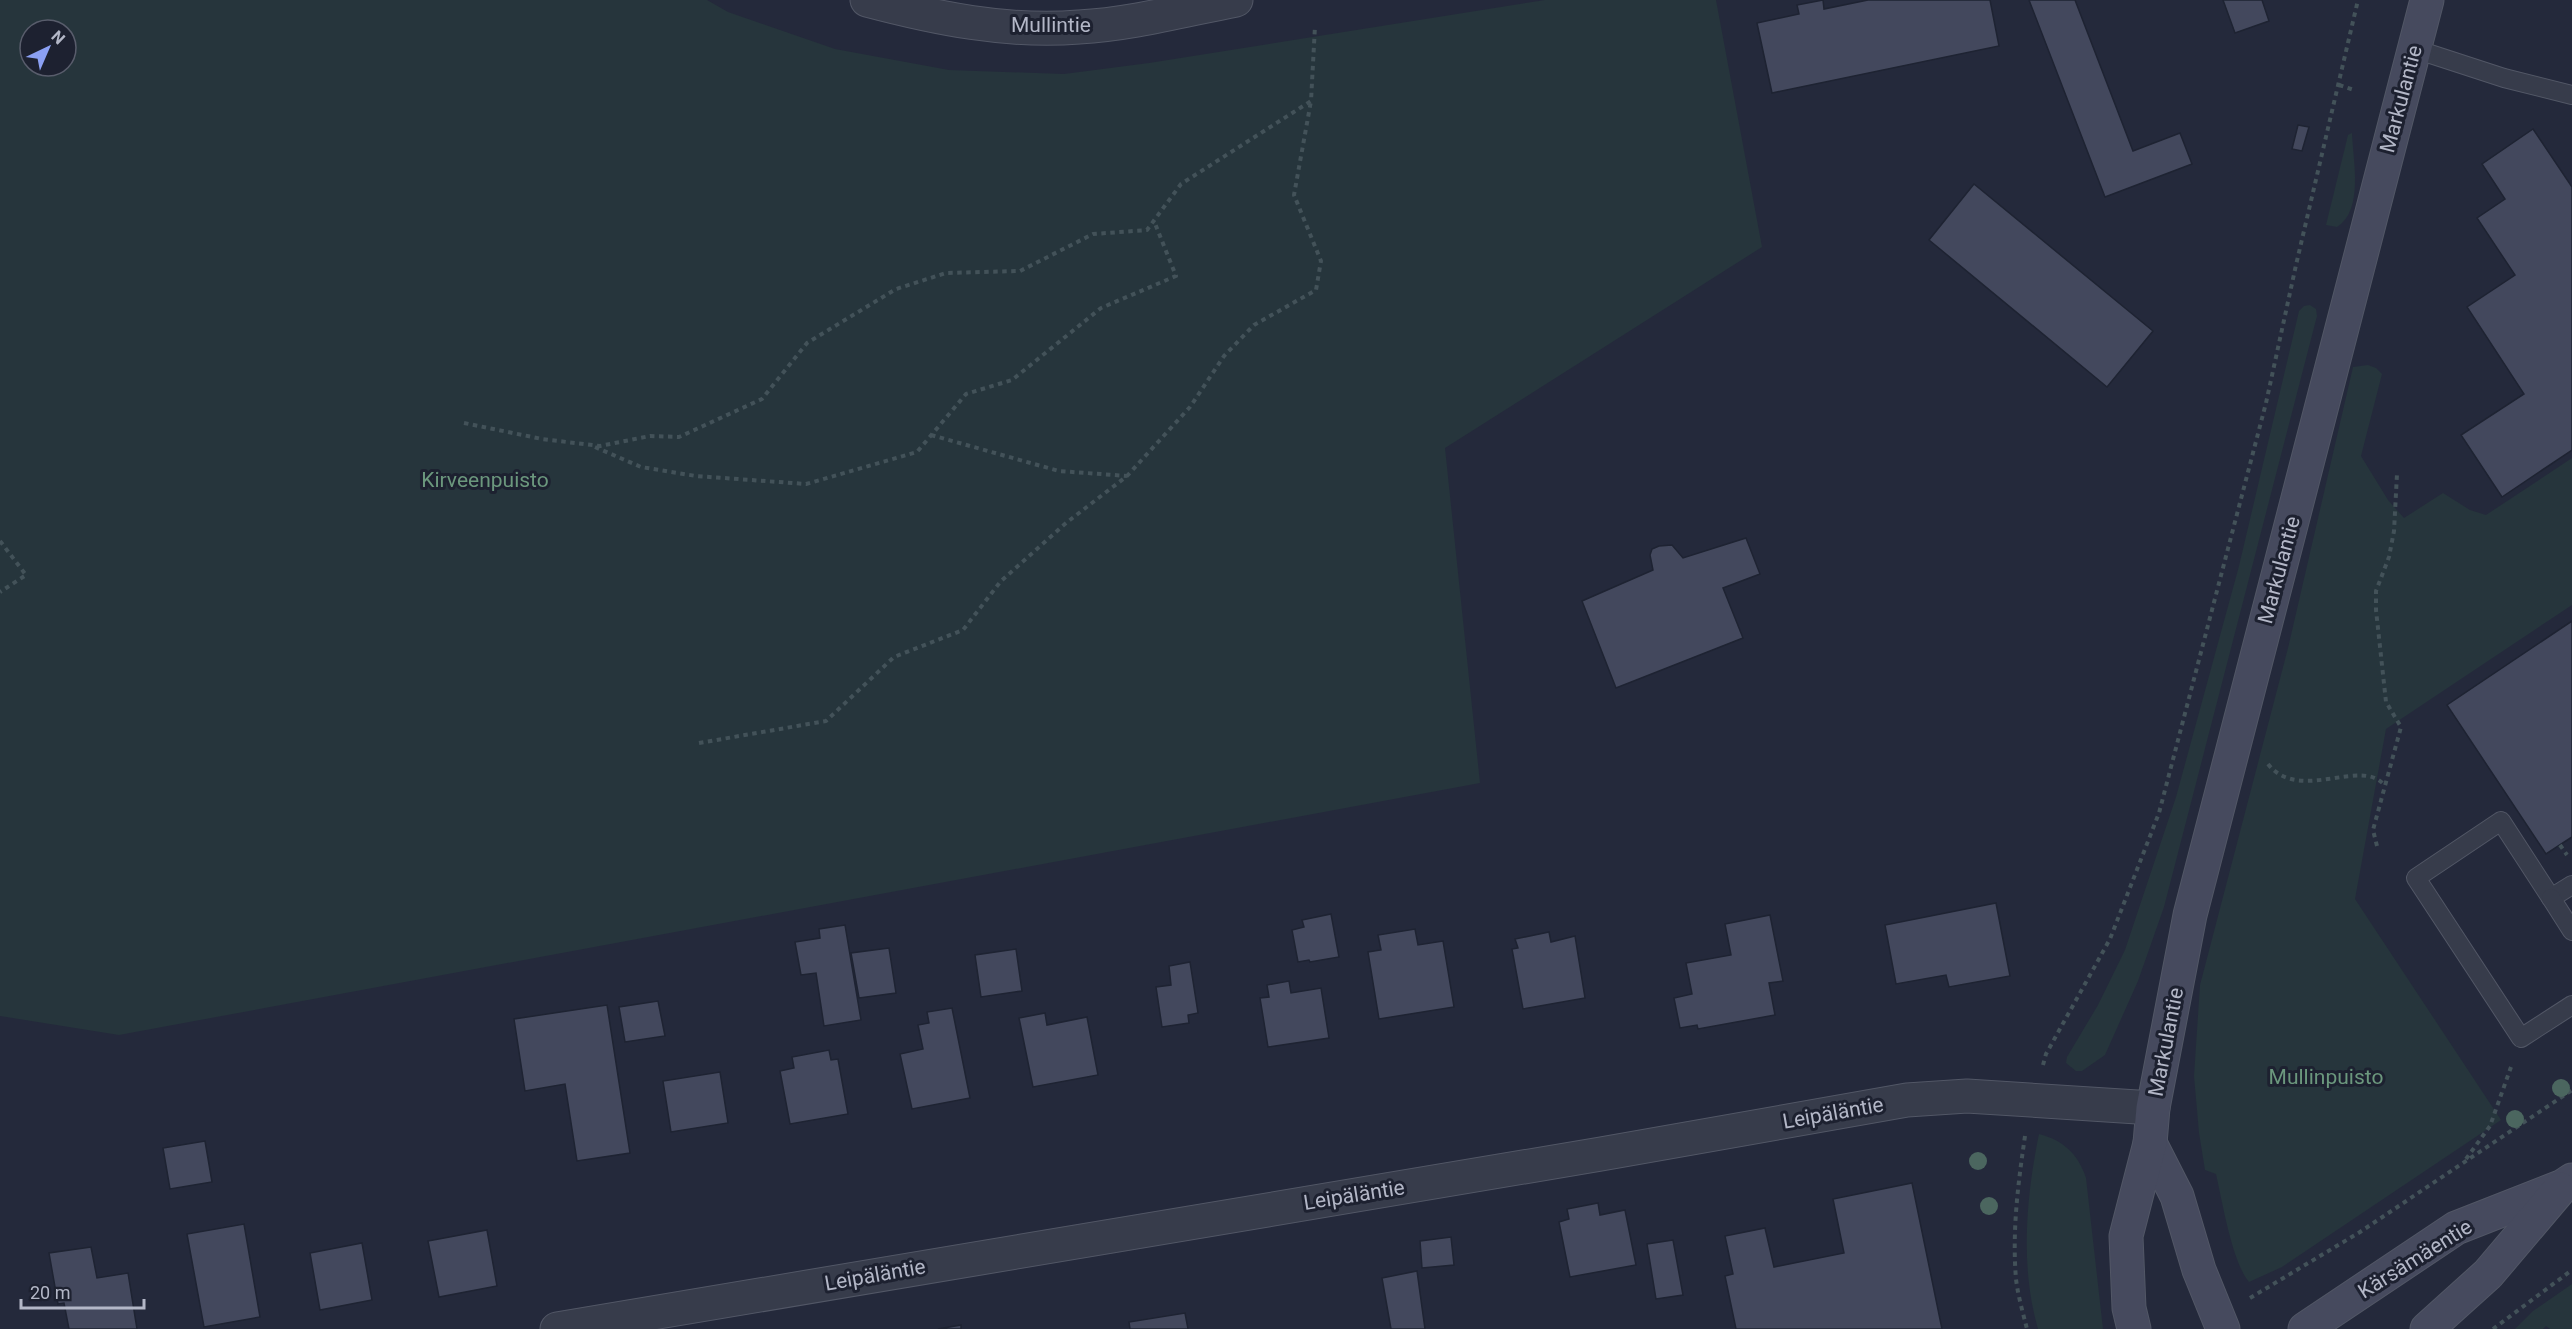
<svg xmlns="http://www.w3.org/2000/svg" width="2572" height="1329" font-family="Roboto,sans-serif">
<style>
.green{fill:#26353c;fill-rule:evenodd}
.building{fill:#43485d;stroke:#1e2332;stroke-width:1.5}
.lines{fill:none;stroke-linecap:round;stroke-linejoin:round}
.lane-casing{stroke:#525766;stroke-width:20}
.street-casing{stroke:#525766;stroke-width:35}
.secondary-casing{stroke:#525766;stroke-width:35}
.path{stroke:#435259;stroke-width:4;stroke-dasharray:4.5 4.5;stroke-linecap:butt}
.lane{stroke:#373c4b;stroke-width:18}
.street{stroke:#373c4b;stroke-width:33}
.secondary{stroke:#464a5e;stroke-width:33}
.tree{fill:#4b665f}
.labels{text-anchor:middle;dominant-baseline:central;stroke-width:6;stroke-linejoin:round;paint-order:stroke}
.street-label{font-size:21px;fill:#b3b7c7;stroke:#1d2130}
.park-label{font-size:21px;fill:#6b977d;stroke:#1d2130}
</style>
<rect width="100%" height="100%" fill="#24293b"/>
<g class="green">
<path d="M0,0H707L728,12L835,49L949,70L1064,74L1149,63L1545,0H1716L1762,247L1445,448L1480,783L119,1035L0,1016ZM30,30H66V66H30Z"/>
<path d="M2352,133C2353,161 2364,210 2337,227L2326,225L2348,135Z"/>
<polygon points="2310,305 2316,309 2317,316 2164,907 2138,981 2105,1055 2082,1071 2076,1071 2066,1063 2067,1057 2098,1005 2125,950 2176,797 2239,566 2299,311 2304,306"/>
<path d="M2368,365L2376,368L2382,374L2361,456L2388,500L2404,518L2443,493L2470,510L2486,515L2572,458V605L2386,729L2355,899L2501,1120L2282,1267L2249,1282C2232,1262 2222,1200 2216,1174L2205,1170L2199,1133L2194,1076L2200,985L2288,648L2353,367Z"/>
<path d="M2039,1134C2063,1140 2078,1154 2086,1178L2103,1329H2038C2020,1267 2026,1197 2039,1134Z"/>
<polygon points="2572,1284 2572,1329 2550,1329 2546,1326 2543,1329 2515,1329 2533,1311"/>
</g>
<g class="building">
<polygon points="1823,0 1824,9 1868,0 1990,0 1999,46 1772,93 1757,23 1799,14 1797,5"/>
<polygon points="2029,0 2075,0 2133,151 2180,133 2192,164 2105,197"/>
<polygon points="2223,0 2262,0 2269,21 2235,33"/>
<polygon points="2298,125 2309,127 2302,151 2292,149"/>
<polygon points="2533,129 2572,187 2572,450 2502,497 2461,435 2524,394 2467,307 2515,275 2477,218 2505,199 2482,164"/>
<polygon points="1974,184 2153,331 2107,387 1929,240"/>
<polygon points="1746,538 1760,574 1723,588 1743,638 1616,688 1582,601 1653,570 1650,555 1652,549 1659,546 1672,545 1683,558"/>
<polygon points="2572,621 2572,837 2546,854 2447,705"/>
<polygon points="1996,903 2010,976 1949,987 1946,975 1896,984 1885,925"/>
<polygon points="1331,914 1339,957 1310,962 1309,960 1298,962 1292,930 1304,927 1302,920"/>
<polygon points="1770,915 1783,981 1769,983 1775,1015 1698,1029 1697,1025 1680,1028 1674,998 1692,994 1686,963 1731,955 1725,924"/>
<polygon points="845,925 861,1020 824,1026 816,973 801,975 795,942 820,938 819,929"/>
<polygon points="1415,929 1418,945 1443,941 1454,1007 1379,1019 1368,952 1381,950 1378,935"/>
<polygon points="1549,932 1551,942 1575,936 1585,998 1523,1009 1512,949 1518,948 1515,939"/>
<polygon points="889,948 896,993 859,998 851,953"/>
<polygon points="1016,949 1022,991 981,997 975,955"/>
<polygon points="1190,962 1198,1013 1188,1015 1189,1023 1162,1027 1156,987 1171,985 1169,966"/>
<polygon points="1289,981 1291,993 1321,988 1329,1038 1268,1047 1260,998 1269,997 1267,985"/>
<polygon points="658,1001 665,1036 625,1042 619,1007"/>
<polygon points="607,1005 630,1153 577,1161 565,1084 525,1091 514,1019"/>
<polygon points="952,1008 970,1098 912,1109 900,1054 923,1049 918,1025 929,1023 927,1012"/>
<polygon points="1045,1013 1047,1025 1087,1017 1098,1075 1033,1087 1019,1018"/>
<polygon points="829,1050 831,1060 838,1059 848,1114 790,1124 780,1071 794,1068 792,1057"/>
<polygon points="720,1072 728,1123 671,1132 663,1081"/>
<polygon points="205,1141 212,1182 170,1189 163,1148"/>
<polygon points="1912,1183 1942,1329 1736,1329 1725,1276 1733,1274 1725,1236 1765,1228 1774,1267 1844,1253 1833,1199"/>
<polygon points="1598,1203 1600,1215 1625,1210 1636,1265 1570,1277 1559,1222 1569,1219 1567,1209"/>
<polygon points="244,1224 260,1317 204,1327 187,1234"/>
<polygon points="487,1230 497,1286 439,1297 428,1241"/>
<polygon points="1451,1237 1454,1265 1422,1268 1420,1241"/>
<polygon points="1673,1240 1683,1295 1656,1299 1647,1244"/>
<polygon points="362,1243 372,1300 320,1310 310,1253"/>
<polygon points="91,1247 97,1278 128,1273 137,1329 69,1329 64,1303 58,1304 49,1253"/>
<polygon points="1417,1271 1425,1329 1391,1329 1382,1278"/>
<polygon points="1185,1313 1188,1329 1130,1329 1129,1322"/>
<polygon points="961,1325 961,1329 938,1329"/>
</g>
<g class="lines">
<g class="lane-casing">
<g id="lane">
<polyline points="2415,49 2504,78 2572,95"/>
<polyline points="2572,885 2551,898 2501,821 2416,878 2521,1038 2572,1005"/>
<polyline points="2551,898 2572,931"/>
</g>
</g>
<g class="street-casing">
<g id="street">
<path d="M867,0C935,18 1008,33 1079,27C1132,24 1184,10 1236,0"/>
<polyline points="557,1329 1601,1154 1907,1100 1967,1096 2153,1108"/>
</g>
</g>
<g class="secondary-casing">
<g id="secondary">
<polyline points="2150,1143 2177,1196 2199,1270 2223,1329"/>
<polyline points="2134,1329 2129,1308 2126,1236 2150,1143 2153,1108 2190,915 2427,0"/>
<polyline points="2305,1329 2456,1228 2563,1186 2572,1180"/>
<polyline points="2427,1329 2488,1274 2560,1189"/>
</g>
</g>
<g class="path">
<polyline points="2339,85 2354,90"/>
<polyline points="464,423 542,439 600,446 650,436 679,437 762,399 807,343 896,289 946,273 1020,271 1093,234 1147,230 1181,184 1311,101 1315,26"/>
<polyline points="931,435 1059,471 1127,476"/>
<polyline points="595,447 641,467 696,476 806,484 917,452 966,394 1012,380 1101,308 1176,276 1154,221"/>
<polyline points="0,541 26,575 0,592"/>
<polyline points="699,743 826,721 894,657 963,630 1001,581 1066,523 1127,476 1190,407 1224,356 1254,325 1316,290 1321,261 1294,195 1311,101"/>
<path d="M2268,764C2299,804 2363,756 2385,786"/>
<polyline points="2560,845 2567,855"/>
<polyline points="2377,846 2373,830 2401,727 2386,702 2376,610 2376,591 2389,557 2394,531 2397,474"/>
<polyline points="2043,1065 2046,1054 2110,939 2159,813 2266,403 2296,265 2358,0"/>
<path d="M2025,1136C2018,1184 2012,1231 2016,1279C2018,1296 2023,1313 2027,1329"/>
<polyline points="2466,1159 2490,1126 2511,1067"/>
<polyline points="2250,1298 2360,1232 2572,1090"/>
<polyline points="2493,1329 2572,1270"/>
</g>
<use href="#lane" class="lane"/>
<use href="#street" class="street"/>
<use href="#secondary" class="secondary"/>
</g>
<g class="tree">
<circle cx="2561" cy="1088" r="9"/>
<circle cx="2515" cy="1119" r="9"/>
<circle cx="1978" cy="1161" r="9"/>
<circle cx="1989" cy="1206" r="9"/>
</g>
<g class="labels">
<g class="street-label">
<text x="1051" y="25">Mullintie</text>
<text transform="translate(2401 99) rotate(-75)">Markulantie</text>
<text transform="translate(2279 570) rotate(-75)">Markulantie</text>
<text transform="translate(2166 1042) rotate(-79)">Markulantie</text>
<text transform="translate(1833 1113) rotate(-10)">Leipäläntie</text>
<text transform="translate(1354 1195) rotate(-9)">Leipäläntie</text>
<text transform="translate(2415 1259) rotate(-32)">Kärsämäentie</text>
<text transform="translate(875 1275) rotate(-10)">Leipäläntie</text>
</g>
<g class="park-label">
<text x="485" y="480">Kirveenpuisto</text>
<text x="2326" y="1077">Mullinpuisto</text>
</g>
</g>
<g transform="translate(48 48) rotate(44)"><circle r="28" fill="#1d2130" stroke="#595d6c" stroke-width="1.5"/>
<path d="M0-4.5L10 22L0 15L-10 22Z" fill="#8ba0f3"/>
<text y="-9" font-size="16" font-weight="bold" text-anchor="middle" fill="#b3b7c7">N</text>
</g>
<path d="M21 1299v9h123v-9" fill="none" stroke="#b3b7c7" stroke-width="3"/>
<text x="30" y="1299" font-size="18" fill="#b3b7c7" stroke="#1d2130" stroke-width="4.5" paint-order="stroke">20 m</text>
</svg>
